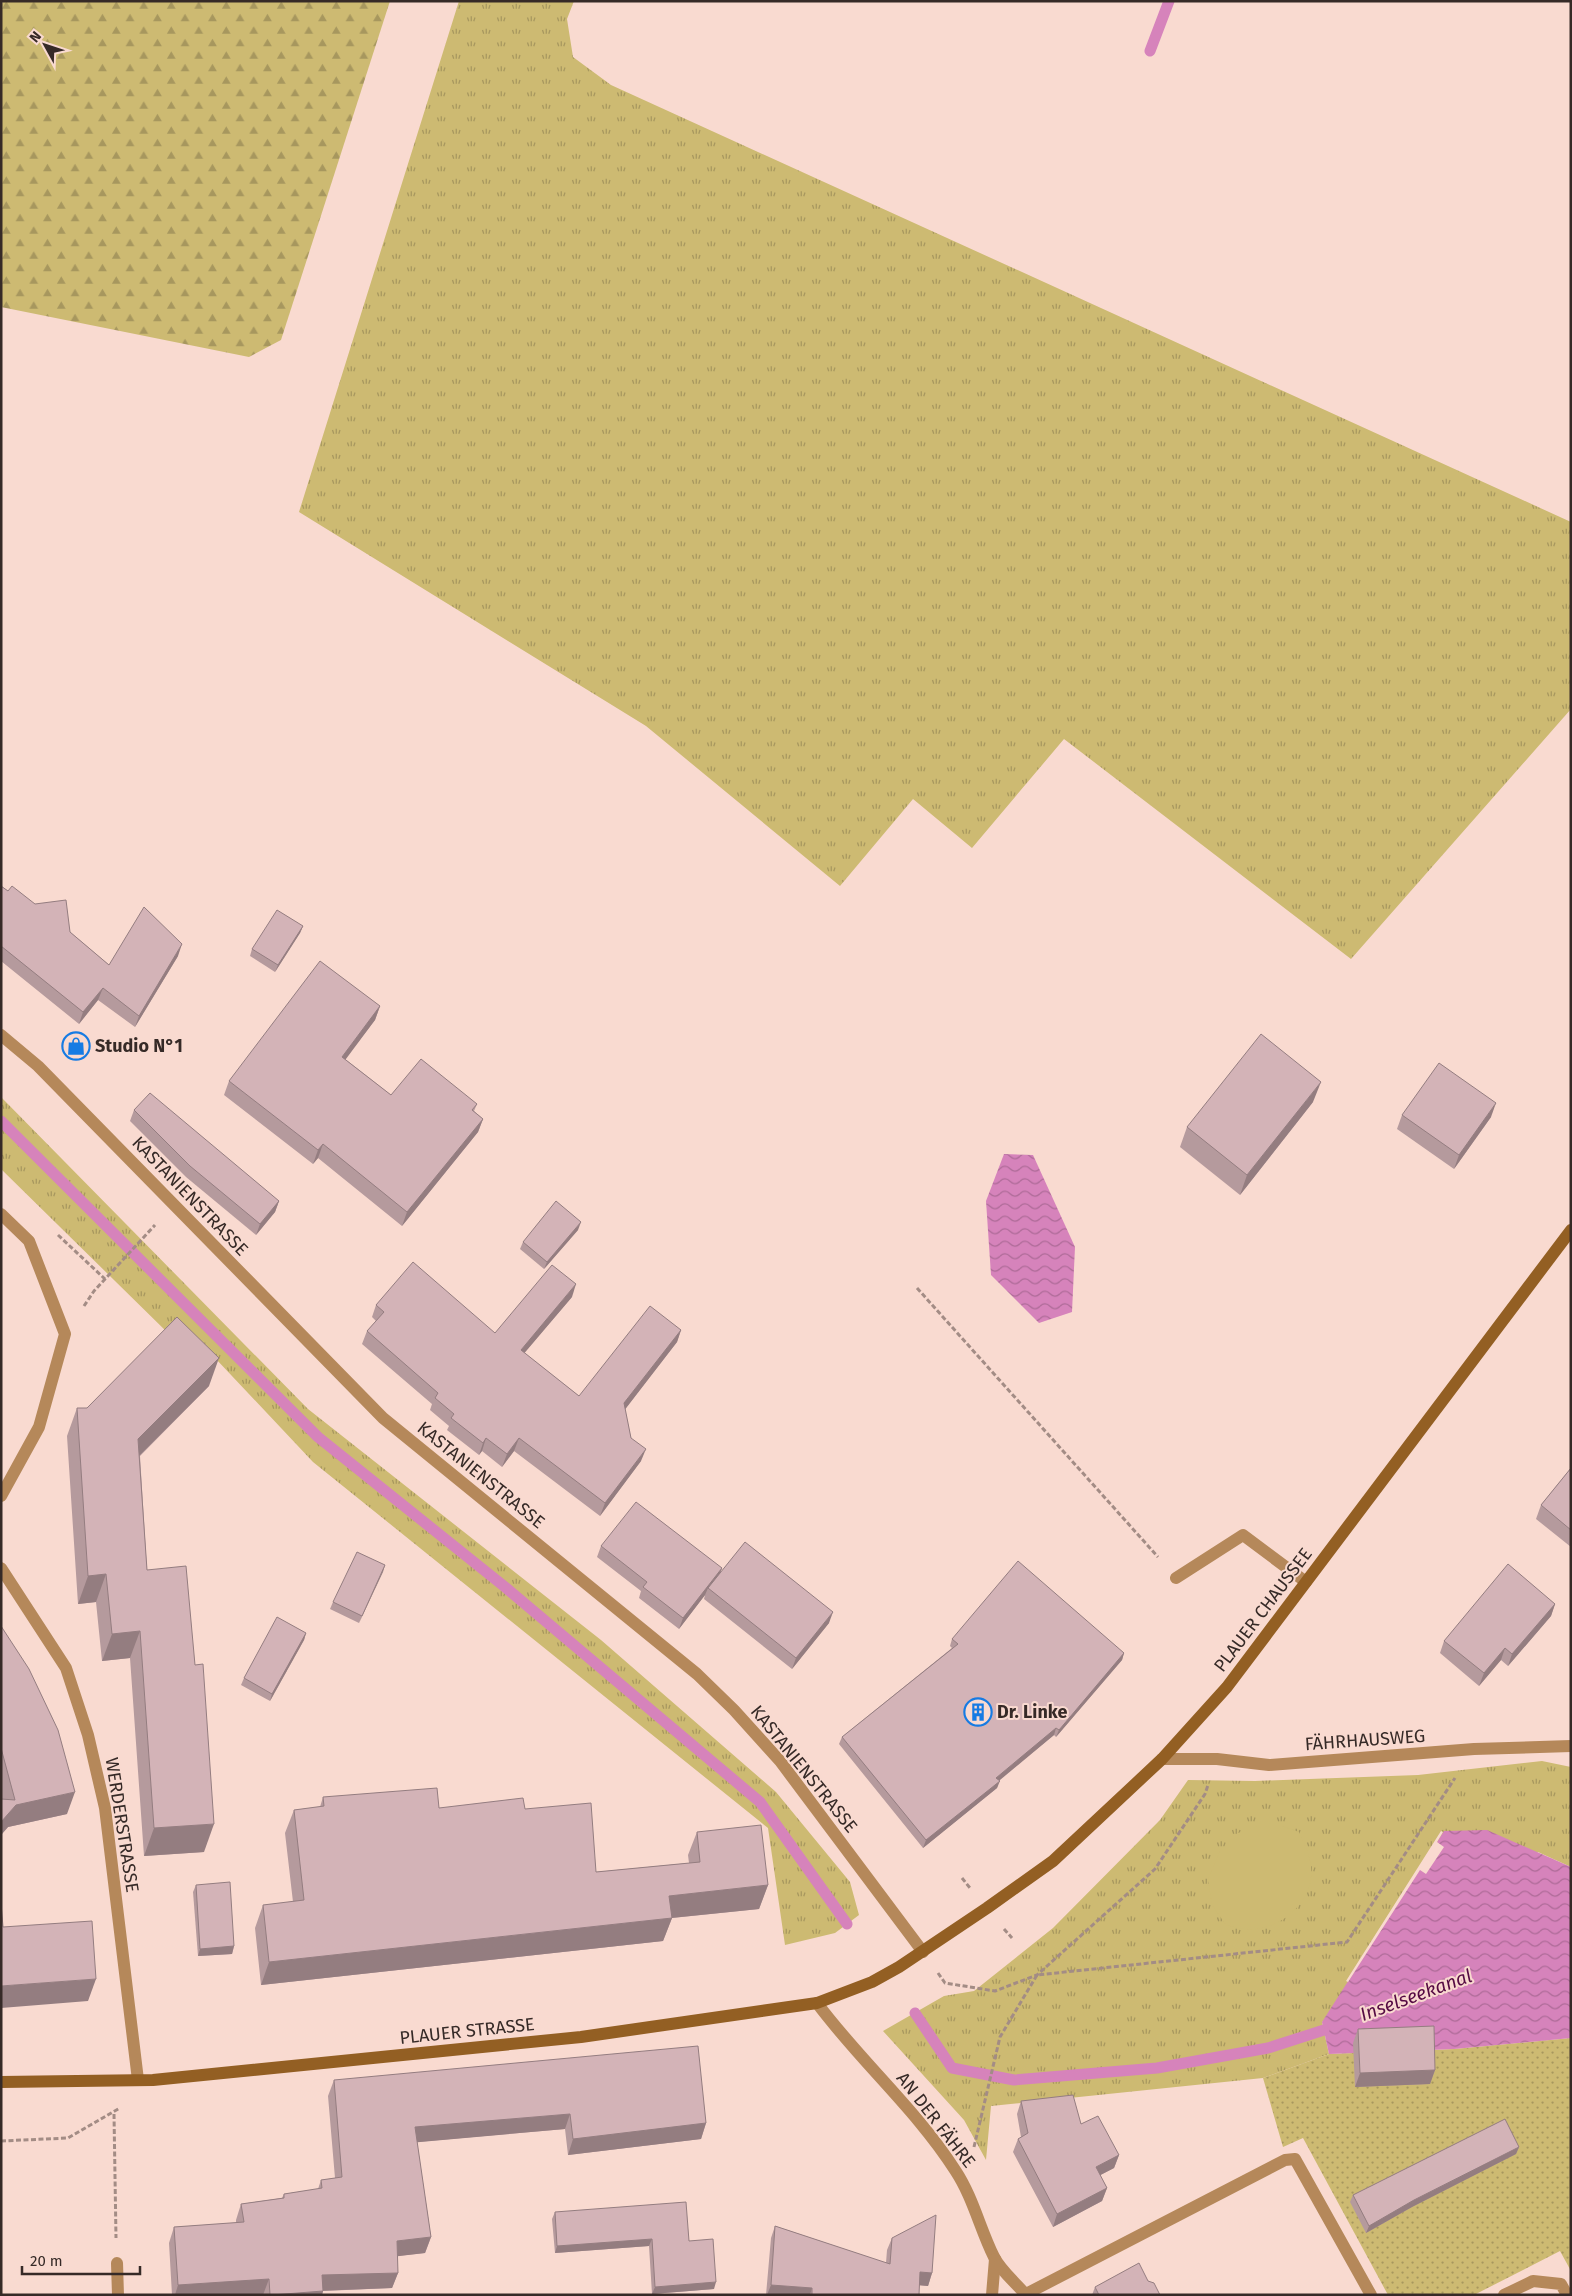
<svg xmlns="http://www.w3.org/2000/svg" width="1572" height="2296" font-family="'Fira Sans',sans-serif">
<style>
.grass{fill:url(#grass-tufts)}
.forest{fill:url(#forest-firs)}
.park{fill:#cdba72}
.garden{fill:url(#garden-dots)}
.water{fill:url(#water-waves)}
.pier{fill:#f9dad0}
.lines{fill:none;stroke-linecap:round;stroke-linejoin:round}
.stream{stroke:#d683bb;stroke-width:11}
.path{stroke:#a38c85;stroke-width:3;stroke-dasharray:5 2.5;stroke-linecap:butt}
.service{stroke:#b5885a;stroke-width:12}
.minor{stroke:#b5885a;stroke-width:12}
.secondary{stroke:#935f23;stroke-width:12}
.wall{fill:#b59a9d}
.shaded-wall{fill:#947d80}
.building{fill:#d3b3b7;stroke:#947d80}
.labels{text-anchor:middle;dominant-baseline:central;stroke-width:4;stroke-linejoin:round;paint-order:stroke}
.poi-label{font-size:18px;font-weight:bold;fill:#362a27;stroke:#f9dad0;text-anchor:start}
.street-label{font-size:18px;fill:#362a27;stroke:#f9dad0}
.water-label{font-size:19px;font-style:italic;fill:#550a43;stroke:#f9dad0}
</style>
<defs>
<pattern id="grass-tufts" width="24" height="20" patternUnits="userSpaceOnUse" patternTransform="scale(1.25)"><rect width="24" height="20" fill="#cdba72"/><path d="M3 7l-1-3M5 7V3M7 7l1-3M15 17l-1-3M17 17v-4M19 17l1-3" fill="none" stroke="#a7975e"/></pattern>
<pattern id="forest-firs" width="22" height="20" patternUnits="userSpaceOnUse" patternTransform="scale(1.25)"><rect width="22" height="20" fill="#cdba72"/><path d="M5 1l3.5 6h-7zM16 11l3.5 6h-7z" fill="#a7975e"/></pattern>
<pattern id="garden-dots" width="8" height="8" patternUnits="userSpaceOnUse" patternTransform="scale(1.25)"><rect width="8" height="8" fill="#cdba72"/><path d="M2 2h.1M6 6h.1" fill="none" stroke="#a7975e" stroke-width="1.8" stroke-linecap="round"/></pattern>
<pattern id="water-waves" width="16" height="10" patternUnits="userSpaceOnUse" patternTransform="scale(1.25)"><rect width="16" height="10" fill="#d683bb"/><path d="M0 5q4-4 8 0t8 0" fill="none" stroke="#ae6b98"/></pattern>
</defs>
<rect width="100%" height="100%" fill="#f9dad0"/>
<g class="grass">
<polygon points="459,1 574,1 567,19 573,57 611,85 1571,522 1571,709 1351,959 1064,739 972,848 913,799 840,886 646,726 299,512"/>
<polygon points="1,1097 308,1409 601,1640 776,1792 850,1882 859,1915 835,1933 785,1945 768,1828 313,1462 183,1324 171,1336 1,1169"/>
<polygon points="1542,1761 1571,1767 1571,1867 1538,1852 1322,2022 1329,2054 1263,2078 991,2106 986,2160 964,2120 883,2031 944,1996 974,1991 1053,1928 1160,1820 1188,1780 1255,1781 1418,1775"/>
</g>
<polygon class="forest" points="3,1 390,1 281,340 249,357 1,307 1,7"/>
<path class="park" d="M1259,1826H1282L1299,1832C1305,1845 1313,1861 1311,1877C1309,1907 1274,1933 1245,1929C1238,1929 1232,1926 1226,1925L1212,1905L1208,1879L1220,1851L1238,1833Z"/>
<polygon class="garden" points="1571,2038 1571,2271 1560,2251 1474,2295 1388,2295 1303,2138 1283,2147 1263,2078 1329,2054 1454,2049"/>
<g class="water">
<polygon points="1004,1154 1033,1155 1075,1247 1072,1312 1039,1323 991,1275 986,1201"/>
<polygon points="1487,1830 1571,1867 1571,2038 1454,2049 1329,2054 1322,2022 1444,1831"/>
</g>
<polygon class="pier" points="1441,1831 1443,1832 1437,1842 1444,1847 1426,1874 1420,1870 1348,1982 1346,1981"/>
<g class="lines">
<g class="stream">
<polyline points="1150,51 1169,1"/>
<polyline points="1,1121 318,1437 505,1587 760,1802 847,1924"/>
<polyline points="915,2013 952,2068 1014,2080 1157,2068 1268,2048 1324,2030"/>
</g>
<g class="path">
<polyline points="58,1235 105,1279"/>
<polyline points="917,1288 1158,1557"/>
<polyline points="84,1306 94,1291 155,1225"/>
<polyline points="962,1878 970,1888"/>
<polyline points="1004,1929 1012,1938"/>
<polyline points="938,1973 945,1983 995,1991 1037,1975 1155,1869 1205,1794 1208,1785"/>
<polyline points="114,2114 116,2238"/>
<polyline points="1,2141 68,2138 120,2108"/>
<polyline points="974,2147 1000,2037 1037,1975 1347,1942 1455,1778"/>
</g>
<g class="service">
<polyline points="1176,1578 1243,1535 1306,1582"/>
<polyline points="1162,1759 1217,1759 1269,1765 1474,1749 1571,1746"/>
<polyline points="1026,2294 1285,2160 1295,2159 1371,2295"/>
<polyline points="1504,2295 1533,2281 1561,2284 1567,2295"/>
</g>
<g class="minor">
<polyline points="1,1035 38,1066 383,1418 697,1674 734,1710 780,1761 923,1952"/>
<polyline points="1,1214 29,1241 65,1334 39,1427 1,1496"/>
<polyline points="1,1568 66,1668 88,1735 105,1808 138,2080"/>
<path d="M817,2003C860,2061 916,2109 955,2170C973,2197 980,2229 994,2257C1001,2271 1016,2283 1026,2295"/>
<polyline points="117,2263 118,2295"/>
<polyline points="992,2295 995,2259"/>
</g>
<polyline class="secondary" points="1,2082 153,2080 581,2037 817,2003 872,1982 899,1967 987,1908 1053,1861 1162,1759 1227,1687 1571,1230"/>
</g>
<g class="wall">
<polygon points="1,886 8,891 70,932 109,965 178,956 135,1027 98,1000 79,1024 1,961"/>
<polygon points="303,926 300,933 275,972 250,956 252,949"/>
<polygon points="380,1006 375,1020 345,1059 391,1095 477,1104 474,1111 483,1119 478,1132 402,1226 318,1158 313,1164 224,1095 229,1081"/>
<polygon points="1313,1102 1240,1195 1180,1147 1187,1127"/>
<polygon points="134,1110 279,1201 275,1212 256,1235 186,1177 130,1121"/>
<polygon points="1402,1115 1491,1117 1454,1169 1397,1129"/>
<polygon points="578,1230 544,1269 520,1249 523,1242"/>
<polygon points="572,1297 524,1353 579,1396 681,1330 677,1342 625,1409 631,1438 641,1461 600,1516 514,1451 502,1467 482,1451 479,1455 447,1430 449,1426 430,1410 432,1404 362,1344 367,1331 376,1321 372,1317 376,1305 495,1333"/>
<polygon points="209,1386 140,1456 147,1570 204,1852 144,1856 130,1658 102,1661 96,1602 78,1604 67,1436 77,1408 87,1408"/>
<polygon points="1571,1468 1571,1547 1536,1519 1541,1505"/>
<polygon points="601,1546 722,1568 720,1573 829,1623 792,1669 704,1599 705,1595 679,1629 639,1598 641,1591 597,1557"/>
<polygon points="385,1565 359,1623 330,1609 333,1602"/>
<polygon points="1555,1604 1551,1616 1508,1666 1501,1660 1479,1686 1440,1653 1444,1641"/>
<polygon points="1,1626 67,1814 8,1827 1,1835"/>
<polygon points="306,1633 304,1640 270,1701 241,1685 244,1678"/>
<polygon points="952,1639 1124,1653 1122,1660 1056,1737 1054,1735 999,1780 997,1788 923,1848 839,1744 842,1737 952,1648 950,1646"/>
<polygon points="323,1797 439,1808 525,1809 596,1872 689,1863 688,1855 697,1832 768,1885 759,1909 672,1918 663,1941 261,1985 255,1928 263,1905 293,1902 285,1833 294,1810 320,1807"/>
<polygon points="196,1885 234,1946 232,1954 198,1956 193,1892"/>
<polygon points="1358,2029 1435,2070 1430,2084 1355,2087 1353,2043"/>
<polygon points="334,2080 706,2123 701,2139 568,2155 565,2129 417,2142 431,2237 425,2253 397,2256 398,2273 392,2288 323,2291 322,2295 172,2295 169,2243 174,2227 236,2223 236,2220 241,2204 282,2198 284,2194 318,2189 321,2180 335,2178 328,2096"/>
<polygon points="1021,2101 1119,2155 1114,2168 1100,2175 1107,2188 1102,2201 1053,2227 1013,2152 1018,2139 1021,2137 1017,2114"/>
<polygon points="1519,2147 1516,2154 1412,2207 1366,2233 1350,2202 1353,2195"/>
<polygon points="555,2212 689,2241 714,2289 652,2294 649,2246 555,2253 552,2219"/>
<polygon points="775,2226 886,2263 887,2250 892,2238 932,2273 928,2286 919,2285 919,2295 766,2295 771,2238"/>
<polygon points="1148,2281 1160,2295 1092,2295 1095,2287"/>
</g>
<g class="shaded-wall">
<polygon points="303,926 300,933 275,972 278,965"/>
<polygon points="182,944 178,956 135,1027 139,1016"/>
<polygon points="103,988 98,1000 79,1024 83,1012"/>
<polygon points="380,1006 375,1020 337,1071 342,1057"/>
<polygon points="1321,1082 1313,1102 1240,1195 1247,1175"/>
<polygon points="1496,1103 1491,1117 1454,1169 1459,1155"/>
<polygon points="483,1119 478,1132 402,1226 407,1212"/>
<polygon points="323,1144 318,1158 313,1164 318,1150"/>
<polygon points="279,1201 275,1212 256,1235 260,1224"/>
<polygon points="581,1222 578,1230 544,1269 547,1262"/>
<polygon points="576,1284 572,1297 516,1363 521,1350"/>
<polygon points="681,1330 677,1342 620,1416 624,1403"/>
<polygon points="219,1358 209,1386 128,1467 138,1439"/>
<polygon points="486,1438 482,1451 479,1455 483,1443"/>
<polygon points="519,1438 514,1451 502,1467 507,1454"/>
<polygon points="646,1449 641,1461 600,1516 605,1503"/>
<polygon points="385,1565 383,1572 359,1623 362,1616"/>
<polygon points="722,1568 718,1579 708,1588 705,1595 679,1629 683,1618"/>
<polygon points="106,1574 96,1602 78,1604 88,1576"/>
<polygon points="1555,1604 1551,1616 1508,1666 1512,1654"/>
<polygon points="833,1612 829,1623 792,1669 796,1658"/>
<polygon points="140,1631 130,1658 102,1661 112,1634"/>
<polygon points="306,1633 304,1640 270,1701 272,1694"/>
<polygon points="1505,1648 1501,1660 1479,1686 1484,1673"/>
<polygon points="1124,1653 1122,1660 1056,1737 1059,1730"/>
<polygon points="1056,1728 1054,1735 994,1785 996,1778"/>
<polygon points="1000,1781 997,1788 923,1848 926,1840"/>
<polygon points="75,1792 67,1814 8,1827 1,1835 1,1822 16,1805"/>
<polygon points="214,1824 204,1852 144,1856 154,1828"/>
<polygon points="768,1885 759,1909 661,1919 669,1896"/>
<polygon points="672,1918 663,1941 261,1985 269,1962"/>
<polygon points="234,1946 232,1954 198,1956 200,1949"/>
<polygon points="96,1979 88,2001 1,2008 1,1986"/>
<polygon points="1435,2070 1430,2084 1355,2087 1360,2073"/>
<polygon points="570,2114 565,2129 409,2143 415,2127"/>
<polygon points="706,2123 701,2139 568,2155 573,2139"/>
<polygon points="1519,2147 1516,2154 1412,2207 1366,2233 1369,2226 1414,2200"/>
<polygon points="1119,2155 1114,2168 1091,2180 1096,2167"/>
<polygon points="1107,2188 1102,2201 1053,2227 1057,2214"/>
<polygon points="431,2237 425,2253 391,2257 397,2241"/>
<polygon points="652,2239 649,2246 555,2253 557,2246"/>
<polygon points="920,2272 932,2273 928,2286 916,2285"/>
<polygon points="398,2273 392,2288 316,2291 322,2275"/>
<polygon points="269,2279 263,2295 175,2295 178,2285"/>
<polygon points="716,2282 714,2289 652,2294 655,2287"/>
<polygon points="771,2285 812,2288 810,2295 767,2295"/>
<polygon points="323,2291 322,2295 272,2295"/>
</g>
<g class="building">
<polygon points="1,886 8,891 12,886 35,904 66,900 70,932 109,965 144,907 182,944 139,1016 103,988 83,1012 1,946"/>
<polygon points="277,910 303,926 278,965 252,949"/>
<polygon points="320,961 380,1006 342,1057 391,1095 421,1059 477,1104 472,1110 483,1119 407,1212 323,1144 318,1150 229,1081"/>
<polygon points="1261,1034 1321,1082 1247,1175 1187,1127"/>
<polygon points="1439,1063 1496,1103 1459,1155 1402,1115"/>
<polygon points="150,1093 279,1201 260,1224 190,1166 134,1110"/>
<polygon points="556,1201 581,1222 547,1262 523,1242"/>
<polygon points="413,1262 495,1333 552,1265 576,1284 521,1350 579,1396 650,1306 681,1330 624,1403 631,1438 646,1449 605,1503 519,1438 507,1454 486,1438 483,1443 451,1418 454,1414 435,1398 438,1393 367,1331 384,1312 376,1305"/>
<polygon points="177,1317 219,1358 138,1439 147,1570 186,1566 195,1665 203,1664 214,1824 154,1828 140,1631 112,1634 106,1574 88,1576 77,1408 87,1408"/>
<polygon points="1571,1468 1571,1530 1541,1505"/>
<polygon points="636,1502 722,1568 683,1618 643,1587 647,1582 601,1546"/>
<polygon points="745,1542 833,1612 796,1658 708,1588"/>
<polygon points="357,1552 385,1565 362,1616 333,1602"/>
<polygon points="1018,1561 1124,1653 1059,1730 1056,1728 996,1778 1000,1781 926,1840 842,1737 958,1644 952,1639"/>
<polygon points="1508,1564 1555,1604 1512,1654 1505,1648 1484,1673 1444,1641"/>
<polygon points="277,1617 306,1633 272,1694 244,1678"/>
<polygon points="1,1626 29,1669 58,1730 75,1792 16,1805 1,1822 1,1799 15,1800 1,1748"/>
<polygon points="437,1788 439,1808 523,1798 525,1809 591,1803 596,1872 700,1862 697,1832 761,1825 768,1885 669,1896 672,1918 269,1962 263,1905 304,1900 294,1810 324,1806 323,1797"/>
<polygon points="230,1882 234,1946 200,1949 196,1885"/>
<polygon points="1,1903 3,1927 92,1921 96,1979 1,1986"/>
<polygon points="1434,2026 1435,2070 1360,2073 1358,2029"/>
<polygon points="698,2046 706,2123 573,2139 570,2114 415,2127 431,2237 397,2241 398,2273 322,2275 323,2291 272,2295 270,2295 269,2279 178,2285 174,2227 244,2222 241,2204 284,2198 284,2194 322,2188 321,2180 342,2177 334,2080"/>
<polygon points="1073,2095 1081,2124 1098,2116 1119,2155 1096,2167 1107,2188 1057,2214 1018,2139 1028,2133 1021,2101"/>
<polygon points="1505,2119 1519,2147 1414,2200 1369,2226 1353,2195"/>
<polygon points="686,2202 689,2241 713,2239 716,2282 655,2287 652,2239 557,2246 555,2212"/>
<polygon points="936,2215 932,2273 920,2272 919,2295 812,2295 812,2288 771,2285 775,2226 890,2264 892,2238"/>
<polygon points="1139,2263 1148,2281 1154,2283 1160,2295 1099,2295 1095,2287"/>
</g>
<defs>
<g id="shop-ring" transform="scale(1.4375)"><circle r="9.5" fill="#f9dad0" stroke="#167be3" stroke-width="1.5"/><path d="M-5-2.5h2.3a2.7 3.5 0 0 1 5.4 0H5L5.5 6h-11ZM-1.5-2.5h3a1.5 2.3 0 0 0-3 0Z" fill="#167be3"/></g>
<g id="building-ring" transform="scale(1.4375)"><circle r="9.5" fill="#f9dad0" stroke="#167be3" stroke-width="1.5"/><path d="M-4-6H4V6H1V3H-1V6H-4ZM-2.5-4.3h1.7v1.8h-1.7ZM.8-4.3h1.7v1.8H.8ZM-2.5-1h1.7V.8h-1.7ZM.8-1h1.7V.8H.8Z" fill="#167be3"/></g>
</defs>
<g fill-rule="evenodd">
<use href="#shop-ring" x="76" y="1046"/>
<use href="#building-ring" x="978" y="1712"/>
</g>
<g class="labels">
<g class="poi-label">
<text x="95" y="1046">Studio N°1</text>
<text x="997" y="1712">Dr. Linke</text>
</g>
<g class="street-label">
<text transform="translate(190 1196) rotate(46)">KASTANIENSTRASSE</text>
<text transform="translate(481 1475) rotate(39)">KASTANIENSTRASSE</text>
<text transform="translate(1263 1610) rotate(-53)">PLAUER CHAUSSEE</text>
<text transform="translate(1365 1740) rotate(-4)">FÄHRHAUSWEG</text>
<text transform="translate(804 1769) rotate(51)">KASTANIENSTRASSE</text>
<text transform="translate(122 1825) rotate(81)">WERDERSTRASSE</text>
<text transform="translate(467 2031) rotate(-6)">PLAUER STRASSE</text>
<text transform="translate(936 2120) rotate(52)">AN DER FÄHRE</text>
</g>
<g class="water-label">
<text transform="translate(1416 1995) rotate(-20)">Inselseekanal</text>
</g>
</g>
<rect width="1572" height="2296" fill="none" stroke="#362a27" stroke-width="5"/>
<g transform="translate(45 45) rotate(310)" stroke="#f9dad0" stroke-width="4" paint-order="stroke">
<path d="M0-4L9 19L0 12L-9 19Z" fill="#362a27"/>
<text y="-8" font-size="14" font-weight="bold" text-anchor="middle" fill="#362a27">N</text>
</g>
<path d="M22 2266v8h118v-8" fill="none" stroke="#362a27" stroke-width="2.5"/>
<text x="30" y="2266" font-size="15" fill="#362a27" stroke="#f9dad0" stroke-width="4" paint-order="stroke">20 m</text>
</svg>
